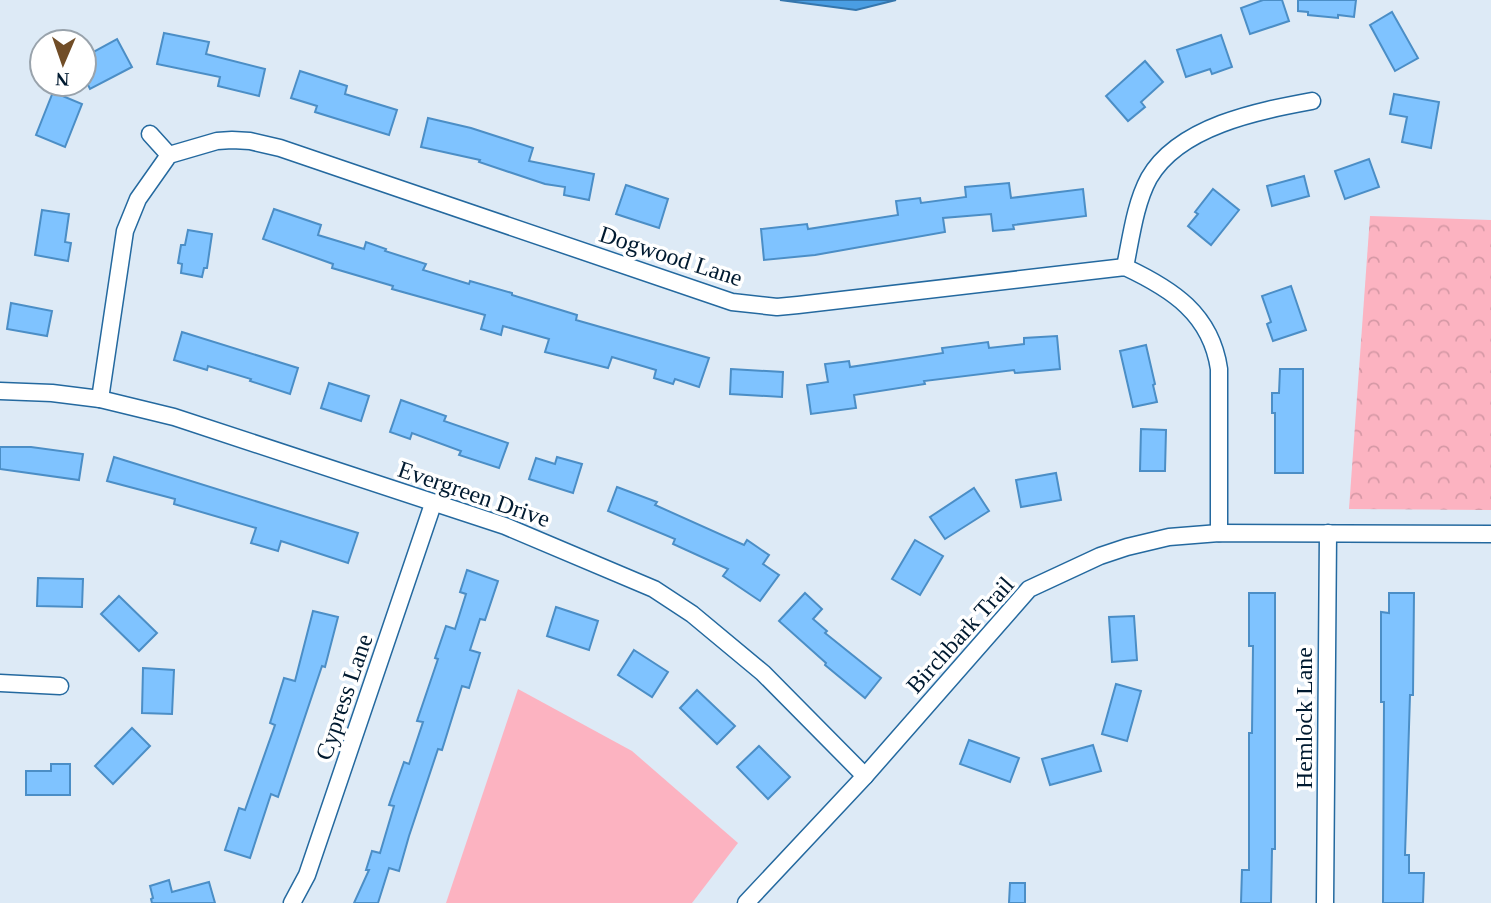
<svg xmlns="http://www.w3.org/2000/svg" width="1491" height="903" font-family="Georgia,serif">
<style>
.green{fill:#fcb3c1}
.park{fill:url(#park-crowns)}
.water{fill:#4a9ee3;stroke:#3476ad;stroke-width:2}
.building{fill:#7fc3ff;stroke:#4b8ec6;stroke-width:2}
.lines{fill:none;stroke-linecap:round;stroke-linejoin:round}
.street-casing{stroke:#24699f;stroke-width:19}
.street{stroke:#fff;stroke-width:16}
.labels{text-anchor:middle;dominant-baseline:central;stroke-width:7;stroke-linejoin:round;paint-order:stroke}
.street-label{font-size:24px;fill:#001a30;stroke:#fff}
</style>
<defs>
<pattern id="park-crowns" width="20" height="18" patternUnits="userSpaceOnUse" patternTransform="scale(1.75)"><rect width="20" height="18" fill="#fcb3c1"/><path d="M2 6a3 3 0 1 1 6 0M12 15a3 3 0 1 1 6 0" fill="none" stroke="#d699a6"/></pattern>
</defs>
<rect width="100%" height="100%" fill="#ddeaf6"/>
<polygon class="green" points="518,689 632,751 738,843 692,903 446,903"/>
<polygon class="park" points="1370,216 1491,220 1491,510 1349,509"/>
<polygon class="water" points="780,0 896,0 856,10"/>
<g class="building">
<polygon points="1263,0 1282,0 1289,21 1250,34 1241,8"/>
<polygon points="1298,0 1356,0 1354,17 1338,15 1338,18 1308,15 1308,12 1298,11"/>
<polygon points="1392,12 1418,58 1395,71 1370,25"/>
<polygon points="164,33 209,42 206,54 265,69 259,96 218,86 220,77 157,64"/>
<polygon points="1221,35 1232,67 1212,74 1210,69 1186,77 1177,50"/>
<polygon points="117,39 132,67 90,89 84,77 84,57"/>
<polygon points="1145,61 1163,82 1141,102 1145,107 1128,121 1106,96"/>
<polygon points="300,71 347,86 345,94 397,110 389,135 315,112 317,106 291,98"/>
<polygon points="53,92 82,104 65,147 36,135"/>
<polygon points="1394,94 1439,102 1431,148 1402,142 1407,117 1390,114"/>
<polygon points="428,118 471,128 533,148 529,161 594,174 589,200 564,195 565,187 545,184 479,162 480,160 421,147"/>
<polygon points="1369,159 1379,187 1345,199 1335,171"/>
<polygon points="1304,176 1309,196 1272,206 1267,186"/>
<polygon points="1009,183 1011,198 1083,189 1086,216 1013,225 1014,229 993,231 991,214 943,218 945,232 815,255 764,260 761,229 807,224 808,229 898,215 896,201 920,198 921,203 966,197 965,187"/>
<polygon points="626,185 668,199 659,228 616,214"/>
<polygon points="1213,189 1239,210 1211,245 1188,226 1198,214 1195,212"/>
<polygon points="274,209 321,225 318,235 364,249 366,242 386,249 385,251 426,264 423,270 469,284 470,281 512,293 512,295 577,315 576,320 709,358 699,387 675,379 673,384 654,378 656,370 612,357 608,368 545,352 549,339 503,326 501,335 481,329 485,315 392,289 393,286 332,268 333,264 263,239"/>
<polygon points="42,210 69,214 65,242 71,243 68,261 35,255"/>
<polygon points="188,230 212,234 207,268 204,268 202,277 181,273 182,264 178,263 181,245 185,245"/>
<polygon points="1291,286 1306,330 1273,341 1267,324 1271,322 1262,296"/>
<polygon points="11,303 52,311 47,336 7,329"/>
<polygon points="182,332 298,368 290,394 250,381 251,379 208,366 207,370 174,360"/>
<polygon points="1057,336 1060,369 1015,373 1014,370 924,381 925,384 854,395 856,408 811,414 807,385 828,382 825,364 849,361 850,367 943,353 942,348 988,342 989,348 1024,344 1024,338"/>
<polygon points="1146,345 1155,384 1153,385 1157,402 1133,407 1120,351"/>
<polygon points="731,369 783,372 782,397 730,394"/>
<polygon points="1280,369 1303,369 1303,473 1275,473 1275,413 1272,413 1272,393 1279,393"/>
<polygon points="329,383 369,396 361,421 321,408"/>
<polygon points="401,400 446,416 444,421 508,443 499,468 459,455 461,451 412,433 410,439 390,432"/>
<polygon points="1141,429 1166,430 1165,471 1140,471"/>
<polygon points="0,447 31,447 83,454 79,480 0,469"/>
<polygon points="114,457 358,533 348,563 281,541 278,551 251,543 256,528 174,504 175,499 107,481"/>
<polygon points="557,457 582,464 573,493 529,479 536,458 555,464"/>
<polygon points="1056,473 1061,500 1021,507 1016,480"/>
<polygon points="617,487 657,502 655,505 744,545 747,540 769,555 763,564 779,575 760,601 723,576 728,569 673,544 675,539 608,511"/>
<polygon points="974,488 989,511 945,539 930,517"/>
<polygon points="915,540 943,556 920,595 892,579"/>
<polygon points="467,570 498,581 485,620 480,619 470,650 480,653 469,688 462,686 442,750 438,749 409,836 399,871 389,868 378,903 354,903 369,870 366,870 372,851 380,853 394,806 389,805 404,762 409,764 423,722 417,721 438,659 435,658 446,626 455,629 466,594 460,592"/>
<polygon points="38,578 83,579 82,607 37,606"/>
<polygon points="805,593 822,609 813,619 827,631 825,633 881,678 865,698 825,665 826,663 779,621"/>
<polygon points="1249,593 1275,593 1275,849 1272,849 1271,903 1241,903 1242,870 1249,870 1249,733 1252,733 1253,646 1249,646"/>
<polygon points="1389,593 1414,593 1413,695 1410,695 1405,855 1409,855 1409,873 1424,873 1423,903 1383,903 1384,702 1381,702 1381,612 1389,613"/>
<polygon points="119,596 157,633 139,651 101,614"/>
<polygon points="556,607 598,621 589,650 547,636"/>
<polygon points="313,611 338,617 325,667 322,666 278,797 271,794 250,858 225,850 239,808 245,810 275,725 270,723 284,678 295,681"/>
<polygon points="1134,616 1137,660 1112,662 1109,617"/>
<polygon points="634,650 668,672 652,697 618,675"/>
<polygon points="143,668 174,670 172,714 142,713"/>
<polygon points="1116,684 1141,691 1127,741 1102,734"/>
<polygon points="697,690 735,726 717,744 680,708"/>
<polygon points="132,728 150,746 113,784 95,766"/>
<polygon points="969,740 1019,758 1010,782 960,764"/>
<polygon points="1093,745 1101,771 1050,785 1042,759"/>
<polygon points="759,746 790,777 768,799 737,767"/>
<polygon points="51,764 70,764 70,795 26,795 26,771 51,771"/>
<polygon points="169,880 172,892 209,882 215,903 152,903 151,899 153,898 150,886"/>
<polygon points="1010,883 1025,883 1025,903 1009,903"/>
</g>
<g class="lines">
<g class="street-casing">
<g id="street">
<polyline points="150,134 169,155"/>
<path d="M1125,267C1131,238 1135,204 1149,178C1179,126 1258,111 1312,101"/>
<polyline points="0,391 52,393 100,399 174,417 505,526 654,589 692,614 763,673 865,776"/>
<path d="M100,399L125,231L138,199L169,155L217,141L232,140L250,141L280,148L732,302L777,307L798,305L1125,267C1172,289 1211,314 1219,369V533"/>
<polyline points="0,683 60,686"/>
<polyline points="292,903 307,875 433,504"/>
<polyline points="746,903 865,776 1029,589 1100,556 1127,547 1169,537 1219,533 1491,534"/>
<polyline points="1325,903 1328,533"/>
</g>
</g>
<use href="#street" class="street"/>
</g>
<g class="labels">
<g class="street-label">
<text transform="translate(671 256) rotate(18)">Dogwood Lane</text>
<text transform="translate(474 494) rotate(19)">Evergreen Drive</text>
<text transform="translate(960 635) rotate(-48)">Birchbark Trail</text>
<text transform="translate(344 697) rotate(-71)">Cypress Lane</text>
<text transform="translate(1304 718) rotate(-90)">Hemlock Lane</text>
</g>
</g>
<g transform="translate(63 63) rotate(182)"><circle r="33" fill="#ffffff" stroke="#99a3ac" stroke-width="2"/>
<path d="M0-5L12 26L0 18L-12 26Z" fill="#714d27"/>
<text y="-10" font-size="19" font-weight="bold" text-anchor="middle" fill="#001a30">N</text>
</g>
</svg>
